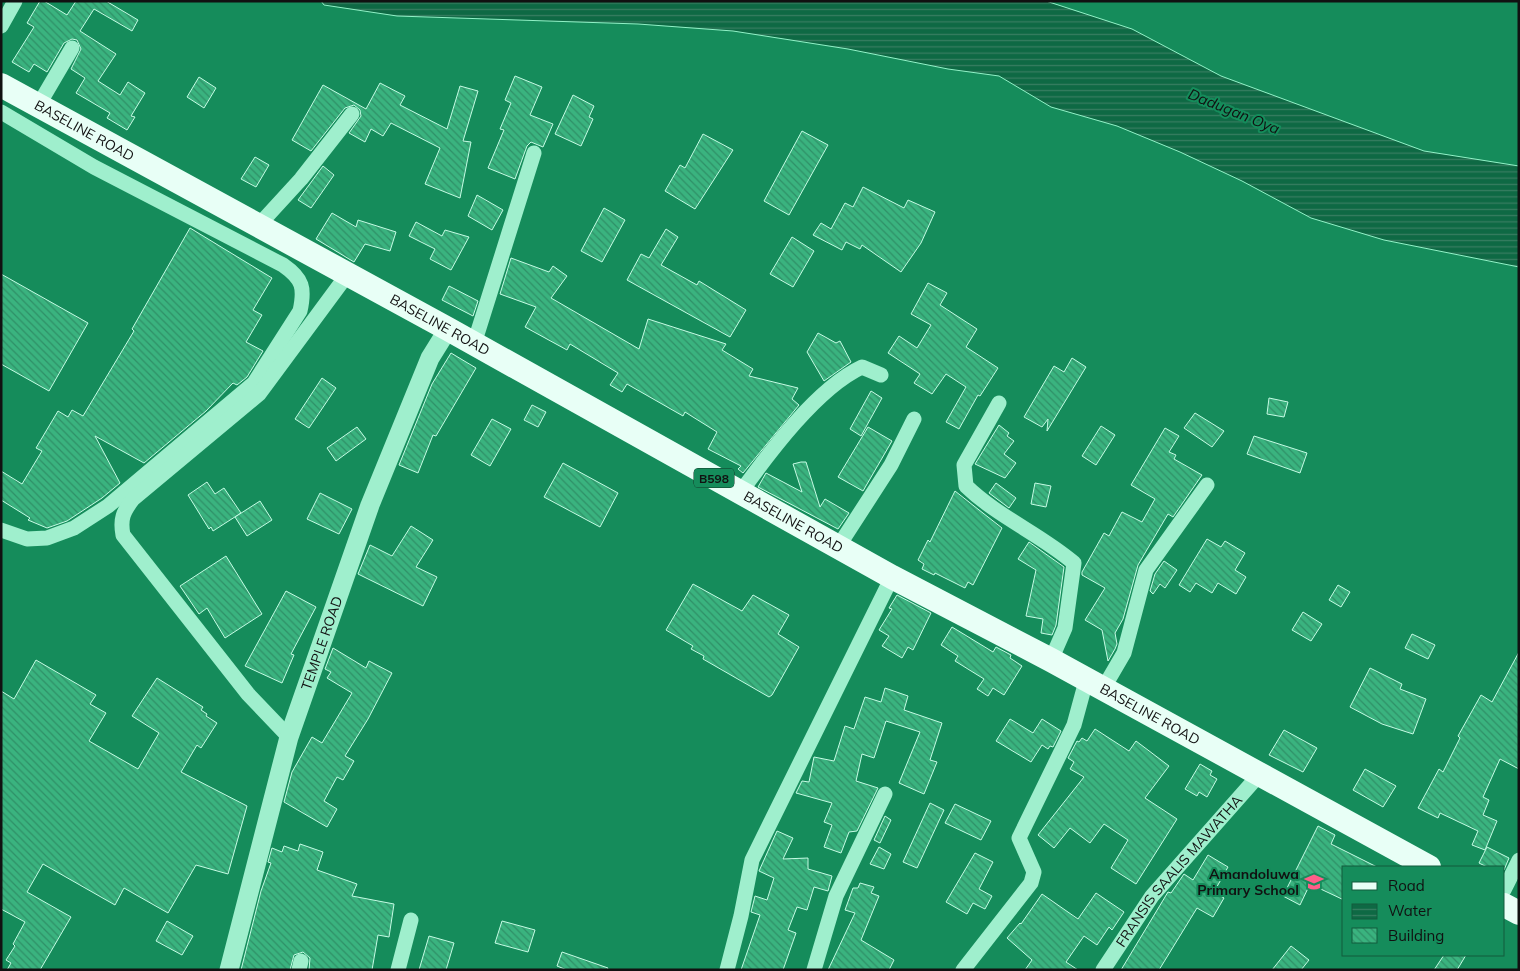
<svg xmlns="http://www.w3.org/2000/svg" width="1520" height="971" font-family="Mulish,sans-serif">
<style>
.water{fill:url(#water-rules);stroke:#91f2c7}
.building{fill:url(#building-back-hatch);stroke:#c5fbe4}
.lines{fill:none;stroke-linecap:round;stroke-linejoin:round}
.minor{stroke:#9fefcd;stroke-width:15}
.tertiary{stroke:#9fefcd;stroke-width:19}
.primary{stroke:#e8fff6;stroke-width:24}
.labels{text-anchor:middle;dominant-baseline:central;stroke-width:4;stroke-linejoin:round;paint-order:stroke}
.shield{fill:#158c5b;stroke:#123627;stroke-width:1}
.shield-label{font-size:12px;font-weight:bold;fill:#111}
.street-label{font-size:14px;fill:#111;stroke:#158c5b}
.poi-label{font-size:14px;font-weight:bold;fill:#111;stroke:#158c5b;text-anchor:end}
.water-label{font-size:15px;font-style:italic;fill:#111;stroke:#158c5b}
</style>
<defs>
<pattern id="water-rules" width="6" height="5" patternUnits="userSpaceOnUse" patternTransform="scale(1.25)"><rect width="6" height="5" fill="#0e6944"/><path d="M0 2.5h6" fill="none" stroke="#387d61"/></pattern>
<pattern id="building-back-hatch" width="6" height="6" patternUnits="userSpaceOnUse" patternTransform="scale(1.25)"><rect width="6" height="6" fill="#3ab37f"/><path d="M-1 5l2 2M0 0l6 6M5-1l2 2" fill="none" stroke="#2f9067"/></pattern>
</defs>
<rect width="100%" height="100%" fill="#158c5b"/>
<polygon class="water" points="321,1 1046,1 1132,29 1221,76 1424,151 1519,166 1519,267 1384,240 1311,218 1242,181 1180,152 1117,126 1051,107 999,76 948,69 848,49 733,31 638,24 397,16 324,5"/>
<g class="building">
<polygon points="40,1 44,1 67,15 76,1 106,1 138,20 132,31 94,9 80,31 116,54 98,81 120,95 128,82 145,93 131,116 135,117 127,130 107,118 110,113 76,93 85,78 71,69 81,49 77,40 72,39 64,43 47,72 34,64 29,72 12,62 34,27 27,23"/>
<polygon points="515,76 542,87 530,115 553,124 543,147 531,142 527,146 515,179 488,168 504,130 500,129 511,103 505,100"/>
<polygon points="199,77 216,88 204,108 187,97"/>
<polygon points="380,83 405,96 400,105 447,129 460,86 478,91 463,141 471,142 460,198 425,184 440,148 391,123 383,136 371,129 365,142 349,133 361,116 360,110 354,105 345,108 311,151 292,140 323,85 366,109"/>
<polygon points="573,95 594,106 589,117 593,119 581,146 555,134"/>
<polygon points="802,131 828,145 789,215 764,201"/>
<polygon points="703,134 733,150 695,209 665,191 680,165 685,168"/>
<polygon points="255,157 269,165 256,187 241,179"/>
<polygon points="323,166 334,175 311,208 298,200"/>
<polygon points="863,187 904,208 908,200 935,212 921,243 901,272 862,245 860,249 846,242 842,250 813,235 821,223 831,229 845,203 853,207"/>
<polygon points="477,195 503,210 492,230 468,216"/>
<polygon points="604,208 625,220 602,262 581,251"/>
<polygon points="332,213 356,227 358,220 396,232 390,251 365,244 354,262 316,239"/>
<polygon points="416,222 442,236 445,230 469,237 451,270 430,259 435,249 409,236"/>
<polygon points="190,228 272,278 253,310 262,315 246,342 263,351 247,377 237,385 233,383 206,411 144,463 95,436 120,483 102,498 67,521 47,528 28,520 30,518 1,500 1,471 22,484 42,451 36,448 58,411 68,417 72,410 83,416 134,331 132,329"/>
<polygon points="666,229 678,237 661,265 697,285 699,281 746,310 730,337 627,280 641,254 649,258"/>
<polygon points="792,237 814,251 793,287 770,274"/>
<polygon points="511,258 549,272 553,266 567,276 551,298 639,349 648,319 726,344 722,350 753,369 749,376 798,388 792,399 799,405 743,473 738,469 741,466 708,449 717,432 685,412 683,416 627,384 622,392 610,385 618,373 570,344 567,350 525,327 536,307 500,294"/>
<polygon points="1,274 88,323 49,391 1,364"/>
<polygon points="928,283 947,293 940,305 977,329 966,347 998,368 980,396 978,395 959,429 946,422 966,387 946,374 932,394 914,383 920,374 888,353 899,336 917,348 931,325 911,314"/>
<polygon points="449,286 478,301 473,316 442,300"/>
<polygon points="818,333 836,343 840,341 851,362 824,381 807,352"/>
<polygon points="451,353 476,368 436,436 433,435 418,473 399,465 432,384"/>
<polygon points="1072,358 1086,367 1047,431 1048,419 1042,427 1024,417 1054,366 1064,372"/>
<polygon points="322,378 336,388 309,428 295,419"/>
<polygon points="871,391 882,398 861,436 850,429"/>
<polygon points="1269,398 1288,402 1284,417 1267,414"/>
<polygon points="532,405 546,412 538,427 524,420"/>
<polygon points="1195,413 1224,431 1212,447 1184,428"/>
<polygon points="492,419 511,429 490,466 471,455"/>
<polygon points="999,425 1009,433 1007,436 1014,441 1004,454 1016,463 1005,478 975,464"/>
<polygon points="1101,426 1115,435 1096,465 1082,456"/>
<polygon points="357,427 366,439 336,461 327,448"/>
<polygon points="868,427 892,441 863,491 838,477"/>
<polygon points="1165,428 1179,436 1169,452 1176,455 1174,459 1202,475 1173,517 1168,514 1138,565 1123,619 1115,633 1117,644 1115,649 1108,661 1102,630 1085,620 1105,588 1082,575 1082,572 1104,533 1109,536 1122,512 1142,522 1155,499 1131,485"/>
<polygon points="1254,436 1307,453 1300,473 1247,454"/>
<polygon points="801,462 806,462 820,507 825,499 849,513 838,529 758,487 766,473 802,492 793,464"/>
<polygon points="563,463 618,493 600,527 544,497"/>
<polygon points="207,482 215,494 224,488 241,513 213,531 211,527 209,529 188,495"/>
<polygon points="996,483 1016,498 1009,508 989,493"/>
<polygon points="1035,483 1051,486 1046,507 1031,504"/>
<polygon points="955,491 1002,528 973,585 968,582 965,588 935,573 934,575 922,569 924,564 918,560 928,540 930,542"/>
<polygon points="320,493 352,509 339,534 307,519"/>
<polygon points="260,501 272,520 247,536 235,517"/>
<polygon points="411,526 433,540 416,567 437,577 423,606 358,574 370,545 392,556"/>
<polygon points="1207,539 1221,547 1225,541 1245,553 1235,570 1246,577 1236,594 1218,583 1212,593 1196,583 1190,592 1179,585"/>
<polygon points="1029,542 1064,567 1056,625 1052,635 1041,633 1043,619 1026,616 1036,570 1018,559"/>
<polygon points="226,556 262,614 225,638 207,608 199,614 180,586"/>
<polygon points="1164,561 1177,570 1165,588 1160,584 1153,594 1150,591 1155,574"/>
<polygon points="693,584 742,611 753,595 789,615 778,634 799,647 772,695 769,697 703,659 704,656 691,649 693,646 666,630"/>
<polygon points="1338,585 1350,592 1341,607 1329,600"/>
<polygon points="286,591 316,607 291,654 294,655 282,683 245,666"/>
<polygon points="897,595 931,613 913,650 908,647 902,658 882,646 889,636 879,630 892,609 889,608"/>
<polygon points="1303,612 1322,624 1311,641 1292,630"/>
<polygon points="952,627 993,652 996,647 1011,655 1010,658 1022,666 1004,695 993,688 988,696 977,689 984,679 955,661 958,656 941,645"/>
<polygon points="1412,634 1435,645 1428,659 1405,648"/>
<polygon points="333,648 366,668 369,661 392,673 368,719 345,756 354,761 343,780 337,777 324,801 337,809 327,827 284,802 292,772 312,737 322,743 352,693 327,678 331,672 325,669"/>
<polygon points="1519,652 1519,769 1500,759 1483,797 1489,800 1483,815 1497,821 1485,850 1472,845 1478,831 1440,813 1438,818 1418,808 1439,769 1443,772 1460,738 1458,736 1481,695 1492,702"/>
<polygon points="36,660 96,695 90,704 106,713 89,741 138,769 159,733 132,716 157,678 203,707 201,710 207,714 206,716 217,723 201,748 197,745 181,772 247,806 228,874 196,865 168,913 124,888 115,905 43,864 27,892 71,917 40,970 7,970 11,963 6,960 15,946 13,944 25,922 1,909 1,691 14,699"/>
<polygon points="1370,668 1402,684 1400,689 1426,699 1413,734 1382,724 1350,707"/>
<polygon points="885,688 908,696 904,710 942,723 930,760 937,762 924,794 899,783 920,732 886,721 874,758 862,754 856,781 878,788 857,831 849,832 841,853 824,847 832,825 824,822 832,803 796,793 802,781 809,782 814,757 834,761 845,726 854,729 865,697 881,702"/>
<polygon points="1010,719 1033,733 1042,719 1061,731 1053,747 1050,746 1048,749 1042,745 1031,762 996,741"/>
<polygon points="1095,729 1129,751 1136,741 1169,766 1145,798 1177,819 1136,884 1111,868 1128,840 1104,824 1090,843 1070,828 1054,848 1038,835 1084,777 1070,769 1074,762 1068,758 1077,741 1079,742 1082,738 1087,741"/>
<polygon points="1284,730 1317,748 1303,772 1269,755"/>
<polygon points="1200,764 1212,771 1210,775 1217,779 1207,797 1199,792 1197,796 1185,789"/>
<polygon points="1365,769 1396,786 1383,807 1353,790"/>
<polygon points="930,803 944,810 917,868 903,862"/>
<polygon points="955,804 991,821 981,840 945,823"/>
<polygon points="885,816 891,820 880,843 874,840"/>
<polygon points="1318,826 1335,835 1331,844 1377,867 1344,867 1344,900 1310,884 1300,905 1283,896"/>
<polygon points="777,831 793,838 783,859 808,858 808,869 832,876 828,891 814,887 807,910 797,907 788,930 796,933 783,970 741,970 760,915 751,912 755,896 767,900 774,878 759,871"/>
<polygon points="300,844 323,852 317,870 357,884 352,896 394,904 389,937 378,935 372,970 309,970 310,958 303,952 294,955 290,970 241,970 261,891 271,863 268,862 272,848 282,852 284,846 298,851"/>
<polygon points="879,847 891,854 884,869 870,864"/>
<polygon points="1487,847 1509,858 1504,870 1504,867 1487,867 1479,863"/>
<polygon points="975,853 993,862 979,889 992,896 985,909 973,903 967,914 946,902"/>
<polygon points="1208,855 1228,867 1214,892 1224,898 1213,917 1197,908 1159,970 1121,970 1168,892 1171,893 1184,874 1193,880"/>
<polygon points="860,883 874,887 871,893 879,896 861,940 894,960 889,970 828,970 855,913 845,910 853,888 858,888"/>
<polygon points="1096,893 1124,912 1112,930 1109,927 1097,945 1084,936 1066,962 1078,970 1025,970 1032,960 1007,938 1020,923 1021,924 1042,894 1078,919"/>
<polygon points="167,921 193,936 182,955 156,941"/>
<polygon points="502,921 535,930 528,952 495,943"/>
<polygon points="429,936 454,943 446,970 419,970"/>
<polygon points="1291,946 1309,960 1301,970 1272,970"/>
<polygon points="562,952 608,968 607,970 567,970 557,966"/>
<polygon points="1444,955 1466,955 1457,970 1434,970"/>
</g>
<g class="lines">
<g class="minor">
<polyline points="1,26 15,1"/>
<polyline points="38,106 72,48"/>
<path d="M1,112L94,167L283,265C303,279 305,288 300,311L254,383L108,506L74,528L47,538L27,539L1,530"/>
<polyline points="258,226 301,179 352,114"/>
<polyline points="474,344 534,153"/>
<path d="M999,403L964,465L966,486C998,517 1040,534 1074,563L1065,628L1051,660"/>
<path d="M740,493C769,453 817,388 862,367L881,375"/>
<polyline points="838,547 891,465 914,419"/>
<polyline points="1103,689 1124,653 1146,570 1207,485"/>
<path d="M289,737L248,694L123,535C120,519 123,512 133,499L259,394L347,275"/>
<polyline points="1504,890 1519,860"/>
<polyline points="299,970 301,961"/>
<polyline points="398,970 411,920"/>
<polyline points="727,970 741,916 752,860 892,577"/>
<polyline points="814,970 836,896 885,794"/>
<polyline points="963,970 1031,883 1034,872 1019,838 1074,725 1086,681"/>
<path id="s1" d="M1103,970L1152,896L1259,775"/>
</g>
<path class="tertiary" id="s2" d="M229,970L289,737L370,505L430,358L448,329"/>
<g class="primary">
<path id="s3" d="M1,85L448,329L892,577L1051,660L1429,867"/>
<polyline points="1504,905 1519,913"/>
</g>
</g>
<defs>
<g id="school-bare" transform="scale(1.5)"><path d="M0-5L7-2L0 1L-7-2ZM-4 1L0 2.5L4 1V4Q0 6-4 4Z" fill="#ff5e89" stroke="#158c5b" stroke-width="2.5" paint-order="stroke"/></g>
</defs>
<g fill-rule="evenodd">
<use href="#school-bare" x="1314" y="882"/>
</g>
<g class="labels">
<rect class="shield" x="694" y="468.5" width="40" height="19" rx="4"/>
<g class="shield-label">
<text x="714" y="478">B598</text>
</g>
<g class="street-label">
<text stroke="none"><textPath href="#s3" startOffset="95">BASELINE ROAD</textPath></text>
<text stroke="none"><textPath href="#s3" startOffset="500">BASELINE ROAD</textPath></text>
<text stroke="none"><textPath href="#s3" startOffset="905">BASELINE ROAD</textPath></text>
<text stroke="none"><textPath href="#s2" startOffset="340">TEMPLE ROAD</textPath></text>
<text stroke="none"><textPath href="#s3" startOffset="1310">BASELINE ROAD</textPath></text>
<text stroke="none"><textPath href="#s1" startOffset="125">FRANSIS SAALIS MAWATHA</textPath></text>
</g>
<g class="poi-label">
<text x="1299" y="874">Amandoluwa<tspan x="1299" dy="16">Primary School</tspan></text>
</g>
<g class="water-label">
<text transform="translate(1234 111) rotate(22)">Dadugan Oya</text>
</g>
</g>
<rect width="1520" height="971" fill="none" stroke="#111111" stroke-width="5"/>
<rect x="1342" y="866" width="162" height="90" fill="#158c5b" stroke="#135b3d"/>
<rect x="1352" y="882" width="25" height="8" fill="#e8fff6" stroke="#135b3d"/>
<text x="1388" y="891" font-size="15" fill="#111111">Road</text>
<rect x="1352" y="904" width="25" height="15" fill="url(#water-rules)" stroke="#135b3d"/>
<text x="1388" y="916" font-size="15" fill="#111111">Water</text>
<rect x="1352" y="928" width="25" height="15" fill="url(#building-back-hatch)" stroke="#135b3d"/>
<text x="1388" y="941" font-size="15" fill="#111111">Building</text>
</svg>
